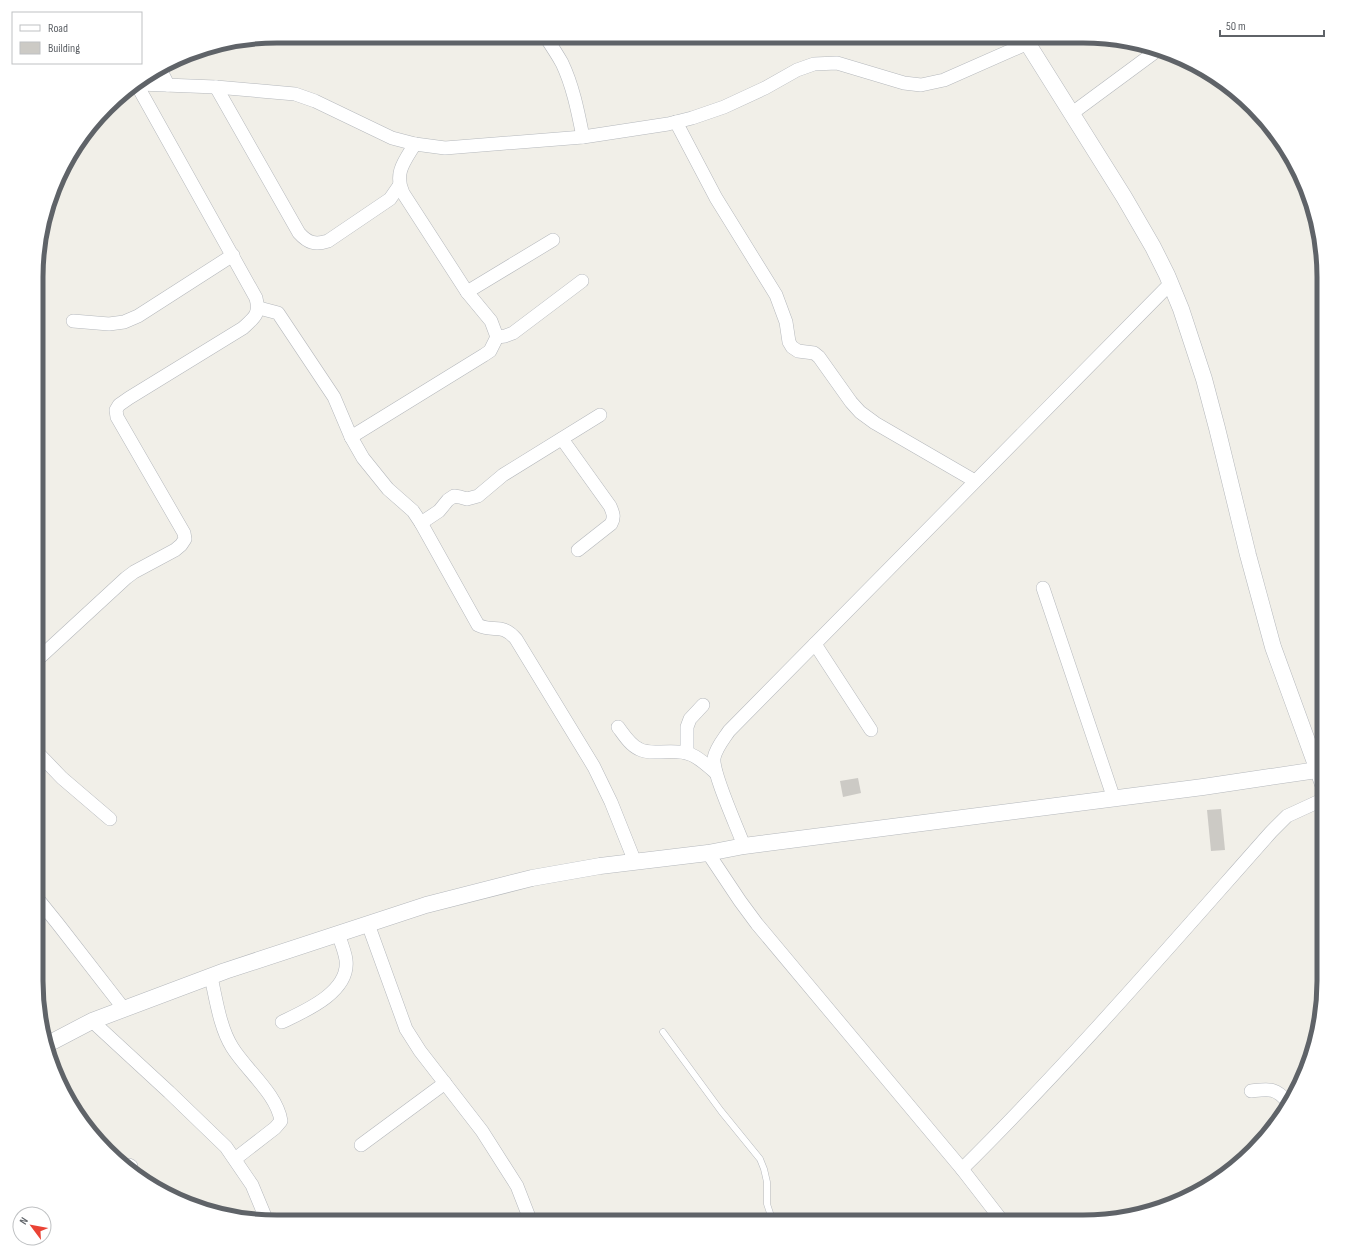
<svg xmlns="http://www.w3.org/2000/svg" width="1360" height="1258" font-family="'Sofia Sans Condensed',sans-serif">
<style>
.building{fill:#cccac5}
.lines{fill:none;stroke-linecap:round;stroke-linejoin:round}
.service-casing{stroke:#b5b8bc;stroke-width:7}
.minor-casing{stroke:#b5b8bc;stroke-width:14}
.tertiary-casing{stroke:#b5b8bc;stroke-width:17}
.service{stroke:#fff;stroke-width:6}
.minor{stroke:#fff;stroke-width:13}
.tertiary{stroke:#fff;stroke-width:16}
.rim{fill:none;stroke:#5f6368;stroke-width:5}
</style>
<rect width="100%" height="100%" fill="#f1efe8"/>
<g class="building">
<polygon points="858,778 861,793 843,797 840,781"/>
<polygon points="1221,809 1225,850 1211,851 1207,810"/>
</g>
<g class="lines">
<g class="service-casing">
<polyline id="service" points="663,1032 721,1111 760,1159 764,1169 767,1182 767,1204 773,1222"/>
</g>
<g class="minor-casing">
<g id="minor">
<path d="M545,36C551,45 557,54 562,63C573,86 578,112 583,137"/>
<polyline points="161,71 168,85"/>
<polyline points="139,84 216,87 295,94 315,101 392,138 415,144 445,148 583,137 668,124 692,118 724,107 765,88 797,70 814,64 837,63 904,83 921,85 944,80 1028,43"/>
<path d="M216,87L299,233C308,243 315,245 328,241L390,199L399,186"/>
<polyline points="1071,114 1155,52"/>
<polyline points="676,122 716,198 776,295 786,322 789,342 792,347 798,351 814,353 819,357 851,402 860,412 875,423 975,481"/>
<polyline points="467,292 553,240"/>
<path d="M259,308L278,313L334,397L351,437L363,458L388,489L413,511L421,523L478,625C494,633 501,622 516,639L594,767L611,802L635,862"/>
<polyline points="73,321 109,324 124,322 138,316 233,255"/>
<polyline points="497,337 505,336 513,333 582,281"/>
<path d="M351,437L484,355L490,351L497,337L491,321L467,292L403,193C394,173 404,162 415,144"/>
<path d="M562,439L610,506C613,513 615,517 611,524L578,550"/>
<polyline points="421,523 439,511 448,500 454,496 460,497 467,499 478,496 503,475 600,415"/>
<polyline points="1043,588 1114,799"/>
<polyline points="815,644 871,730"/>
<path d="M37,660L126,578L134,572L175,550L181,545L185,539L184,533L117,417L116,410L119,405L129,398L243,328C255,317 260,314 256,298L137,85"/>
<path d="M618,727C624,735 630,745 639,749C646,753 654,752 661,752C689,750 695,754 716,773"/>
<polyline points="37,752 62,778 110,819"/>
<polyline points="687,753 687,727 690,719 703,705"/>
<path d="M744,846C738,829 712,773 714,758C716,748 723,740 729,731L1171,283"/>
<polyline points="708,853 740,901 757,924 962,1169 1003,1222"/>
<polyline points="37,898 58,924 124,1009"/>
<polyline points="368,924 406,1029 420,1051 482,1131 517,1186 531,1222"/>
<path d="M211,977C216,999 220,1028 232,1047C246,1070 277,1094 281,1121L275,1128L235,1159"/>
<polyline points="92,1021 169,1092 226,1147 252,1185 267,1221"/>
<path d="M282,1022C305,1011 350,992 346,960C345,952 341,942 338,934"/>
<path d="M1251,1091C1269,1089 1275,1087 1288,1102"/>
<polyline points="361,1145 445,1083"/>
<polyline points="129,1165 131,1166"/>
<path d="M962,1169C1070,1062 1170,946 1271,832L1287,816L1324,799"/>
</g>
</g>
<g class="tertiary-casing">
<g id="tertiary">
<polyline points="1023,36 1124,197 1153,247 1167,275 1181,309 1204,379 1217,428 1248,555 1273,647 1324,787"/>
<polyline points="48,1044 92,1021 225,971 426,905 532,878 600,866 708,853 744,846 1203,787 1317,770"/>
</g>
</g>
<use href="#service" class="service"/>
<use href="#minor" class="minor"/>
<use href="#tertiary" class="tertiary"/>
</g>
<path d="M0 0H1360V1258H0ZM277 43H1083A234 234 0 0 1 1317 277V981A234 234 0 0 1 1083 1215H277A234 234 0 0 1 43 981V277A234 234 0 0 1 277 43Z" fill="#fff" fill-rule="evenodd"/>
<path class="rim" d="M277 43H1083A234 234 0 0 1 1317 277V981A234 234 0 0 1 1083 1215H277A234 234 0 0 1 43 981V277A234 234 0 0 1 277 43Z"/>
<rect x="12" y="12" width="130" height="52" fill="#ffffff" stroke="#bfc1c3"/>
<rect x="20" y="25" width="20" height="6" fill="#ffffff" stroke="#bfc1c3"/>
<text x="48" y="32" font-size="12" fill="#5f6368">Road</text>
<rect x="20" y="42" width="20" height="12" fill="#cccac5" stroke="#bfc1c3"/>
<text x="48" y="52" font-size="12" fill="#5f6368">Building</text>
<g transform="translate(32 1226) rotate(302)"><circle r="19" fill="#ffffff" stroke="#bfc1c3"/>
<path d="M0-3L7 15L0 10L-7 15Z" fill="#ea4335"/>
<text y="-6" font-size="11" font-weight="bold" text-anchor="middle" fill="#5f6368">N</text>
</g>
<path d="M1220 30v6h104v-6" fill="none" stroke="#5f6368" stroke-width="2"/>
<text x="1226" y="30" font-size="12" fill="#5f6368" stroke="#ffffff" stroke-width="3" paint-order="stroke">50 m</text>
</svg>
